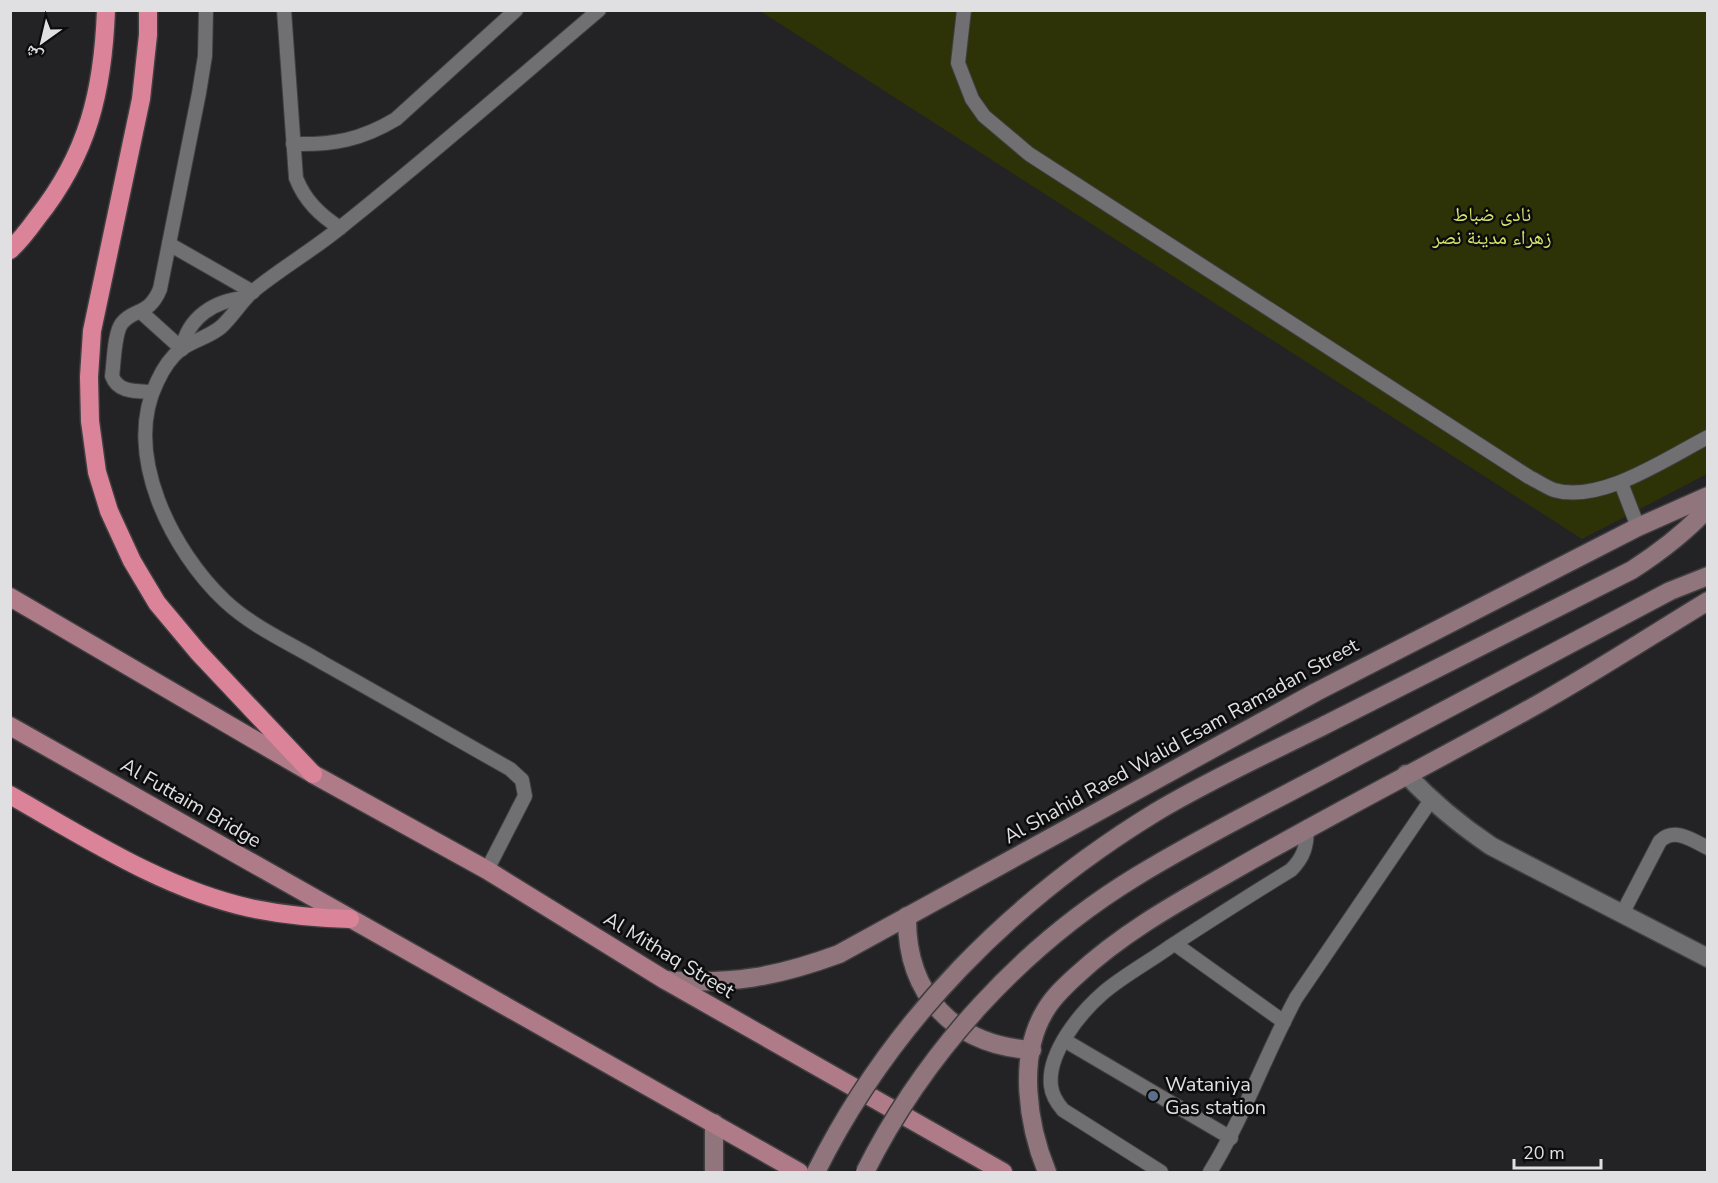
<svg xmlns="http://www.w3.org/2000/svg" width="1718" height="1183" font-family="'Nunito Sans','Noto Naskh Arabic',sans-serif">
<style>
.green{fill:#2e3307}
.lines{fill:none;stroke-linecap:round;stroke-linejoin:round}
.lane-casing{stroke:#3f3e40;stroke-width:16}
.street-casing{stroke:#3f3e40;stroke-width:21}
.secondary-casing{stroke:#3f3e40;stroke-width:21}
.primary-casing{stroke:#3f3e40;stroke-width:21}
.highway-casing{stroke:#3f3e40;stroke-width:21}
.lane{stroke:#706f71;stroke-width:14}
.street{stroke:#706f71;stroke-width:18}
.secondary{stroke:#90757d;stroke-width:18}
.primary{stroke:#b07b89;stroke-width:18}
.highway{stroke:#db8399;stroke-width:18}
.secondary-bridge-casing{stroke:#3f3e40;stroke-width:21;stroke-linecap:butt}
.secondary-bridge{stroke:#90757d;stroke-width:18}
.service-dot{fill:#5c6f8a;stroke:#0c0c0d;stroke-width:2}
.labels{text-anchor:middle;dominant-baseline:central;stroke-width:5;stroke-linejoin:round;paint-order:stroke}
.park-label{font-size:20px;fill:#d5e868;stroke:#0c0c0d}
.street-label{font-size:20px;fill:#e0dfe1;stroke:#0c0c0d}
.poi-label{font-size:20px;fill:#e0dfe1;stroke:#0c0c0d;text-anchor:start}
</style>
<rect width="100%" height="100%" fill="#232224"/>
<polygon class="green" points="760,11 1707,11 1707,474 1582,539"/>
<g class="lines">
<g class="lane-casing">
<g id="lane">
<path d="M284,10L296,178C305,201 320,215 340,228"/>
<path d="M964,10L958,63L972,99L984,116L1029,154L1529,477C1537,481 1546,487 1554,490C1601,504 1667,458 1708,437"/>
<path d="M293,144C333,145 361,140 396,119L516,10"/>
<polyline points="169,244 253,292"/>
<polyline points="141,312 182,349"/>
<path d="M182,349C188,317 215,300 246,298"/>
<path d="M152,392C137,391 118,393 112,376C114,363 114,333 122,323C134,308 149,316 160,289L199,93L205,56L206,10"/>
<polyline points="1621,483 1638,527"/>
<path d="M487,870L525,796L522,780L510,769C448,734 386,698 323,663C290,643 254,628 225,601C172,551 122,454 157,382C162,371 171,357 181,349C194,340 209,337 221,327C233,316 241,302 252,292C280,269 313,250 341,227C429,157 513,83 599,10"/>
<path d="M1622,914L1660,841C1675,827 1692,840 1708,848"/>
<polyline points="1175,944 1284,1022"/>
<polyline points="1064,1040 1231,1138"/>
<path d="M1161,1172L1063,1110C1057,1103 1052,1095 1051,1086C1047,1053 1080,1013 1103,993C1124,975 1149,962 1171,946C1211,920 1250,895 1291,870C1304,857 1307,846 1307,827"/>
<path d="M1210,1172C1244,1117 1265,1055 1296,998L1431,800"/>
</g>
</g>
<g class="street-casing">
<path id="street" d="M1406,774C1432,802 1460,825 1491,846L1708,958"/>
</g>
<g class="secondary-casing">
<g id="secondary">
<path d="M1325,725L1632,570C1660,552 1685,533 1708,508"/>
<polyline points="1345,763 1670,591 1708,576"/>
<path d="M907,916C906,995 954,1045 1032,1050"/>
<path d="M665,980C730,985 777,977 839,954L1316,692L1638,527L1708,496"/>
<polyline points="714,1123 714,1172"/>
<path d="M1047,1172C1028,1126 1017,1057 1045,1011C1053,997 1065,986 1076,976C1120,935 1171,906 1222,877C1327,816 1435,762 1540,703C1597,671 1652,635 1708,601"/>
</g>
</g>
<g class="primary-casing">
<g id="primary">
<polyline points="10,597 313,774 487,870 665,980 1003,1172"/>
<polyline points="10,726 799,1172"/>
</g>
</g>
<g class="highway-casing">
<g id="highway">
<polyline points="148,10 148,35 141,99 92,331 89,377 90,421 97,472 109,511 132,561 157,603 198,652 313,774"/>
<path d="M10,250C20,241 29,229 37,218C88,154 103,91 106,10"/>
<path d="M10,795C86,838 164,889 250,908C283,915 316,918 350,919"/>
</g>
</g>
<use href="#lane" class="lane"/>
<use href="#street" class="street"/>
<use href="#secondary" class="secondary"/>
<use href="#primary" class="primary"/>
<use href="#highway" class="highway"/>
<g class="secondary-bridge-casing">
<g id="secondary-bridge">
<path d="M816,1172C891,1021 1012,900 1156,812C1211,779 1269,753 1325,725"/>
<path d="M865,1172C925,1052 1022,946 1137,876C1204,835 1276,800 1345,763"/>
</g>
</g>
<use href="#secondary-bridge" class="secondary-bridge"/>
</g>
<circle class="service-dot" cx="1153" cy="1096" r="6"/>
<g class="labels">
<g class="park-label">
<text x="1492" y="214">نادى ضباط<tspan x="1492" dy="23">زهراء مدينة نصر</tspan></text>
</g>
<g class="street-label">
<text transform="translate(1181 741) rotate(-29)">Al Shahid Raed Walid Esam Ramadan Street</text>
<text transform="translate(191 803) rotate(30)">Al Futtaim Bridge</text>
<text transform="translate(669 955) rotate(31)">Al Mithaq Street</text>
</g>
<g class="poi-label">
<text x="1165" y="1084">Wataniya<tspan x="1165" dy="23">Gas station</tspan></text>
</g>
</g>
<rect width="1718" height="1183" fill="none" stroke="#e0dfe1" stroke-width="24"/>
<g transform="translate(42 42) rotate(214)" stroke="#0c0c0d" stroke-width="4.5" paint-order="stroke">
<path d="M0-4.5L10 22L0 15L-10 22Z" fill="#e0dfe1"/>
<text y="-9" font-size="16" font-weight="bold" text-anchor="middle" fill="#e0dfe1">ش</text>
</g>
<path d="M1514 1159v9h87v-9" fill="none" stroke="#e0dfe1" stroke-width="3"/>
<text x="1523" y="1159" font-size="18" fill="#e0dfe1" stroke="#0c0c0d" stroke-width="4.5" paint-order="stroke">20 m</text>
</svg>
